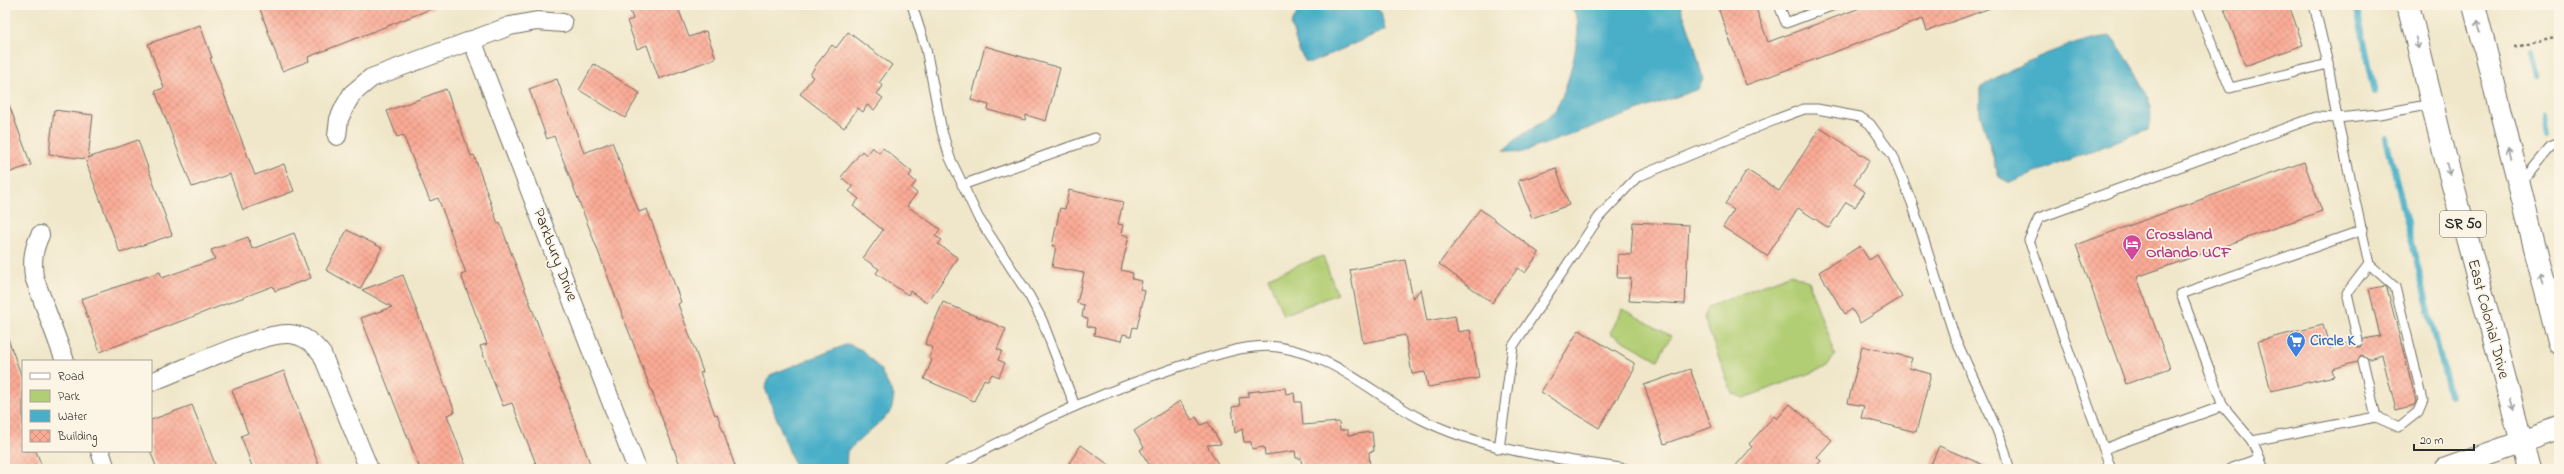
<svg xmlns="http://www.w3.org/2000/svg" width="2564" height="474" font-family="'Indie Flower',sans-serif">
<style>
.park{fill:#b2ce75;stroke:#6e7c50}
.water{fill:#49afc8;stroke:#3a6d7a}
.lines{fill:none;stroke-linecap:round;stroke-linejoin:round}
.stream{stroke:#49afc8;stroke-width:6}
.building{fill:url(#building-cross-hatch)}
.lane-casing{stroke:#706d63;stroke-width:11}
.street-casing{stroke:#706d63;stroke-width:20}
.secondary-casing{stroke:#706d63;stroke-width:24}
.highway-casing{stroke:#706d63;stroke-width:24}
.path{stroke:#706d63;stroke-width:2.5;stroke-dasharray:3 3;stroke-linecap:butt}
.lane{stroke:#fff;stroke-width:9}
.street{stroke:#fff;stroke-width:18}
.secondary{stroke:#fff;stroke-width:22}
.highway{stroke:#fff;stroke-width:22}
.oneway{stroke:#a0a0a0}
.labels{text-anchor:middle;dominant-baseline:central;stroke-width:3.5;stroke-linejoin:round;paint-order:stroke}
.shield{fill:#fcf5e5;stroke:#6a6863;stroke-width:1}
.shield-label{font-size:15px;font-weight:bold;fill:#2b2b2b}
.hotel-label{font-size:16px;font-weight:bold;fill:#b23c85;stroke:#fcf5e5;text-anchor:start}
.street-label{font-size:16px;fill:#2b2b2b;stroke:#fcf5e5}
.shop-label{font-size:16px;font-weight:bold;fill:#366cbe;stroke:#fcf5e5;text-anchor:start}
</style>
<defs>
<pattern id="building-cross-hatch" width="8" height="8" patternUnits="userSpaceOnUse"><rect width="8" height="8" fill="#faaa95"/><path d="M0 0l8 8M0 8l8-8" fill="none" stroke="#d69281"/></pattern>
</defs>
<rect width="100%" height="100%" fill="#fcf5e5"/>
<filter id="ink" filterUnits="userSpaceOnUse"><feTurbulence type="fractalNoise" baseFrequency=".025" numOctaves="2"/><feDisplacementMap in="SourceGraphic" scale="8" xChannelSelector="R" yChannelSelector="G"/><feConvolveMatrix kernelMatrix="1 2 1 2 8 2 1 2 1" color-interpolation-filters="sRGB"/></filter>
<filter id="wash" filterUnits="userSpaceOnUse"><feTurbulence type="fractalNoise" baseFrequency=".012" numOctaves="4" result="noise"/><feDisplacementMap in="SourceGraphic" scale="16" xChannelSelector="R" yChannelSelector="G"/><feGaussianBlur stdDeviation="0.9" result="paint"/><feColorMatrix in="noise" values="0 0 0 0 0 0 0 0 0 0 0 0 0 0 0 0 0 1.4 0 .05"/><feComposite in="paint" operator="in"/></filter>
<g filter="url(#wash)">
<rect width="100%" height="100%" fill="#f0e7ca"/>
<g class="park">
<polygon points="1323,256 1337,294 1283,315 1268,277"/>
<polygon points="1791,274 1808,281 1835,355 1827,367 1744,398 1732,393 1704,318 1708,307"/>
<polygon points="1623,309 1671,336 1658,360 1610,333"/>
</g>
<g class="water">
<polygon points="1310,5 1371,5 1381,12 1385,30 1313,62 1306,62 1299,51 1291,25 1299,9"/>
<path d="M1569,5H1680L1694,44L1703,80L1698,89L1520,153L1504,150C1518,135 1536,128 1551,115C1565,103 1582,36 1577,18C1576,14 1572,9 1569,5Z"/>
<path d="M2111,36C2125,54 2150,91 2152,114C2152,118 2149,124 2148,129L2010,183L1999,177L1980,113V88C2011,66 2072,40 2111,36Z"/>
<polygon points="848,344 862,350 880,369 894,396 891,412 847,451 846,469 796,469 765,388 770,375"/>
</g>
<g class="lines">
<g class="stream">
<polyline points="2356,5 2375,92"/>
<polyline points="2533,51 2539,75"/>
<polyline points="2547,114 2550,132"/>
<polyline points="2386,138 2450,395"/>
</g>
</g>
<g id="blocks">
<g class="building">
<polygon points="272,5 436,5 436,7 308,57 309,61 282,71 260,9"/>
<polygon points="628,5 677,5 689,37 706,31 716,58 659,79 647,45 637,49 627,21 633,19"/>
<polygon points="1717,5 1755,5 1768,42 1868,5 1992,5 1993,7 1927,31 1923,19 1746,85"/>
<polygon points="2223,5 2289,5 2303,45 2245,66"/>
<polygon points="200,25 212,58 210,58 255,175 284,164 294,191 243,210 230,174 192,187 155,91 164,88 148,44"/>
<polygon points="848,32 892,65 879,83 883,86 877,94 883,98 874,110 867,105 863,112 858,108 844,128 800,94 813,77 810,75 816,65 832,45 836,48"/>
<polygon points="985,46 1060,68 1046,121 1026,115 1025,120 988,110 989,105 971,100"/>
<polygon points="594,64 640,93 625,118 579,90"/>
<polygon points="557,79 584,153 612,142 639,212 647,209 681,302 678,304 703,372 700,373 715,415 717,414 736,469 683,469 678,460 554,136 547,139 529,89"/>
<polygon points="446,89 471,156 474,155 498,224 500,223 592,469 538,469 512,403 503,406 490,373 480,346 487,344 461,275 466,273 438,198 430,201 403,135 397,137 387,111"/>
<polygon points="5,99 7,99 31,165 5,174"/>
<polygon points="54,110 93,115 88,158 138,140 172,235 120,253 85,159 49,154"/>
<polygon points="1820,128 1870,160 1854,184 1865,192 1855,207 1846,202 1829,228 1798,208 1767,256 1723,227 1734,210 1725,204 1747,170 1779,191"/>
<polygon points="872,147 879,153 883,148 912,172 909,176 916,182 911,188 917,193 907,206 940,229 935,236 942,240 938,244 958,258 927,303 910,291 908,295 887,281 876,273 879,269 863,258 883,230 853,206 859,199 849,191 853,187 841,177 862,151 866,155"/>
<polygon points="2304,162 2322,211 2137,277 2170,368 2126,384 2076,245"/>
<polygon points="1556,168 1569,205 1532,218 1518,181"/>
<polygon points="1069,190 1123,202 1118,224 1123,225 1121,234 1129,236 1121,270 1133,273 1132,279 1142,281 1140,289 1145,291 1137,328 1133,327 1131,336 1123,334 1121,341 1094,335 1095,328 1087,326 1088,319 1082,317 1084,305 1077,303 1084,273 1052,267 1056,246 1052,246 1060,208 1065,209"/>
<polygon points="1480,209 1539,253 1525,273 1518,268 1492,303 1439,264"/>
<polygon points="1633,222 1689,225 1685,304 1629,301 1631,278 1617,278 1618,254 1631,255"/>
<polygon points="347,230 382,248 360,289 326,270"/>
<polygon points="294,233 311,278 275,291 273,286 100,352 81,299 160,272 162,278 215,259 211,250 248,237 252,249"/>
<polygon points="1860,246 1869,260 1877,255 1902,297 1860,323 1852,309 1845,314 1819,272"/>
<polygon points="1405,260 1413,299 1421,288 1427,321 1455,316 1458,332 1470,330 1479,378 1428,387 1425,372 1412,374 1405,335 1363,343 1350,270"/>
<polygon points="403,275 455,412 447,415 467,469 420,469 361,318 392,307 362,290"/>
<polygon points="2385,286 2387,288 2416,401 2414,405 2396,410 2382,355 2369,359 2361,355 2357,362 2332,369 2334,376 2271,391 2258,341 2323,325 2330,348 2352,342 2356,347 2360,347 2364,339 2380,336 2369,289"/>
<polygon points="943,302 1006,329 997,349 1002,351 998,360 1005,363 999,377 992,374 988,381 984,379 974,401 924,379 932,360 929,358 933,348 925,344"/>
<polygon points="1579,330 1634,363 1634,370 1599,428 1541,392"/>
<polygon points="5,336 7,336 23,380 23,451 36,451 43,469 5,469"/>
<polygon points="1862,346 1912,358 1909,368 1931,374 1916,432 1861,418 1864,406 1848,403"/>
<polygon points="1690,369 1712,427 1664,444 1644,385"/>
<polygon points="284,371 300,414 320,469 253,469 241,436 248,433 232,390"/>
<polygon points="1285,388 1286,394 1294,393 1295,402 1301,402 1303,425 1339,422 1340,430 1348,430 1348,435 1372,432 1374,451 1369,452 1370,469 1302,469 1301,458 1296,458 1295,451 1265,455 1264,447 1252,449 1251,442 1244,442 1242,429 1235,433 1232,407 1240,406 1239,398 1248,397 1248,392"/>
<polygon points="1180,401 1192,420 1196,417 1201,425 1208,422 1221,444 1207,445 1221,469 1152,469 1140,450 1144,447 1134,431"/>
<polygon points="1790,404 1832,440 1817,457 1821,461 1814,469 1733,469 1752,447 1749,444 1774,416 1777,419"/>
<polygon points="192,405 217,469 157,469 151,453 151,420"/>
<polygon points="1081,445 1115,469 1065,469"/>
<polygon points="1939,446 1993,469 1929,469"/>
</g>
</g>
</g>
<g filter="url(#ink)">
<use href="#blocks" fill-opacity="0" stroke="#706d63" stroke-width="1"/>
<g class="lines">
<g class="lane-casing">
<g id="lane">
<polyline points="912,5 926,49 942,131 950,158 978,217 1030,297 1042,320 1075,406"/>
<polyline points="1779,5 1786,23 1834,5"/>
<polyline points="2196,5 2230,88 2328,64"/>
<polyline points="2314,5 2328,64 2337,118 2379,114 2432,104"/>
<polyline points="2521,183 2550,148 2559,144"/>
<polyline points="962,185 1095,138"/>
<polyline points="2358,341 2347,293 2369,264"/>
<polyline points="2252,441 2223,406 2181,294 2363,230"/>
<polyline points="1499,449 1513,346 1599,217 1637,177 1777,119 1804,109 1817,109 1860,117 1870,124 1893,156 1912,203 1955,338 1997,430 2005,451 2009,469"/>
<polyline points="2104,449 2223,406"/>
<path d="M949,469C1026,426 1108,389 1193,362C1220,354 1250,343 1278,347C1337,356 1372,394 1421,419C1484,451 1557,458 1626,469"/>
<polyline points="2111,469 2029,240 2039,218 2316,117 2337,118 2369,264 2395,287 2423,400 2418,412 2399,427 2376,417"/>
<polyline points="2230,469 2260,458"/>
<polyline points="2264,469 2252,441 2376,417 2363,361"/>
</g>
</g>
<g class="street-casing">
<g id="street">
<polyline points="472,40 637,469"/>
<polyline points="337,136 339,119 345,106 352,94 371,78 510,26 537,21 563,23"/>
<path d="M40,235C33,250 32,261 34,277L65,361"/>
<path d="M151,382C181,371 261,332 289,334C304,335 313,343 322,354L369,469"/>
<polyline points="100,451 106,469"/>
</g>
</g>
<g class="secondary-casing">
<polyline id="secondary" points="2446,469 2559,429"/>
</g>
<g class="highway-casing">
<g id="highway">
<polyline points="2408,5 2445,156 2529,469"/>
<polyline points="2474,5 2559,343"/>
</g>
</g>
<polyline class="path" points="2515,47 2559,37"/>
<use href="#lane" class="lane"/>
<use href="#street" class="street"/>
<use href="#secondary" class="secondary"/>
<use href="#highway" class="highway"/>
</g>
<defs><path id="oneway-shaft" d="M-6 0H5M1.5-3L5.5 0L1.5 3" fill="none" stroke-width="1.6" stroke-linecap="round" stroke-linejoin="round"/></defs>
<g class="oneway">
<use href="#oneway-shaft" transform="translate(2479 26) rotate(-104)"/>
<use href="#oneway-shaft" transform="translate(2417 43) rotate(76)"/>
<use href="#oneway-shaft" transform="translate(2509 153) rotate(-104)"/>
<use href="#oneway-shaft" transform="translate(2448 169) rotate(75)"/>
<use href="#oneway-shaft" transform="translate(2542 279) rotate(-105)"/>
<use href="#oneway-shaft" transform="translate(2511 403) rotate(75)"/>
</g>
</g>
<defs>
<g id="hotel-pin" transform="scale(1)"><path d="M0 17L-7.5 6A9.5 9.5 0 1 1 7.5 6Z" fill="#d1479c" stroke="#fcf5e5"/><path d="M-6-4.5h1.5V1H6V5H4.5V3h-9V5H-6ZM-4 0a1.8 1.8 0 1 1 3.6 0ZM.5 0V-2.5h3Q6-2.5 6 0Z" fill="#fff"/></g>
<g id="supermarket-pin" transform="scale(1)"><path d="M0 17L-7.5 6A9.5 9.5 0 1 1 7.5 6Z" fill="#3f7fe0" stroke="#fcf5e5"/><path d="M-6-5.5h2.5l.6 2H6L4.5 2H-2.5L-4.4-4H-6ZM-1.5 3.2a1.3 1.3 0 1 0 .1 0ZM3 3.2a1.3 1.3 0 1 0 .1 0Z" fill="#fff"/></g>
</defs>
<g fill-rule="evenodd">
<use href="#hotel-pin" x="2132" y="244"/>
<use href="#supermarket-pin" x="2296" y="341"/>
</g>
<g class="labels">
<rect class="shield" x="2440" y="211" width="46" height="26" rx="3"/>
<g class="shield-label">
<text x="2463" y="224">SR 50</text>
</g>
<g class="hotel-label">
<text x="2146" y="235">Crossland<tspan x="2146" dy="18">Orlando UCF</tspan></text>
</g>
<g class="street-label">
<text transform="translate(555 255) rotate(69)">Parkbury Drive</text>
<text transform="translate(2488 319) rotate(75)">East Colonial Drive</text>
</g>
<g class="shop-label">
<text x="2310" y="341">Circle K</text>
</g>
</g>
<rect width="2564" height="474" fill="none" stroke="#fcf5e5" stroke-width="20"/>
<rect x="22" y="360" width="130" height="92" fill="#fcf5e5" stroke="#a8a49b"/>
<rect x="30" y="373" width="20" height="6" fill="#ffffff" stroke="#a8a49b"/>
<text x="58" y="380" font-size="12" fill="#2b2b2b">Road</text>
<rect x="30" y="390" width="20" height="12" fill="#b2ce75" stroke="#a8a49b"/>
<text x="58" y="400" font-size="12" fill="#2b2b2b">Park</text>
<rect x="30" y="410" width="20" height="12" fill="#49afc8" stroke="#a8a49b"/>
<text x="58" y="420" font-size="12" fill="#2b2b2b">Water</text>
<rect x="30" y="430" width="20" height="12" fill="url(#building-cross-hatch)" stroke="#a8a49b"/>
<text x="58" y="440" font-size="12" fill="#2b2b2b">Building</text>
<path d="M2414 444v6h60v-6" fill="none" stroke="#2b2b2b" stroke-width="2"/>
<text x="2420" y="444" font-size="12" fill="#2b2b2b" stroke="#fcf5e5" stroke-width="3" paint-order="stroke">20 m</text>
</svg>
